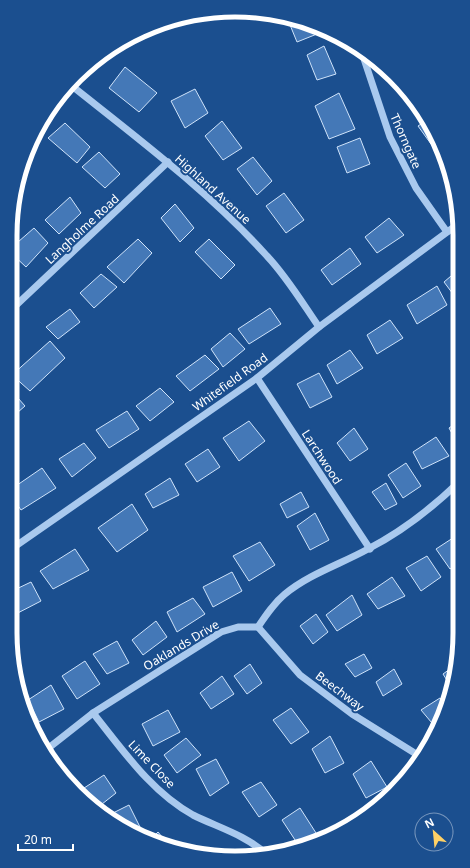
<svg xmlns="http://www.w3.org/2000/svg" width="470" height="868" font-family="'Noto Sans',sans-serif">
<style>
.building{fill:#4478b7;stroke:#cfe3fa}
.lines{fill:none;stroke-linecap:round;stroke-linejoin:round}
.minor{stroke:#a9c9ee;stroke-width:7}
.labels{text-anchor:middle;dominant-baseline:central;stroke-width:4;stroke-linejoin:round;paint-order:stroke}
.street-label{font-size:12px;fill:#fff;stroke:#1b4f8f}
.rim{fill:none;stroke:#fff;stroke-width:5}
</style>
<rect width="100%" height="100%" fill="#1b4f8f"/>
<g class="building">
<polygon points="288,20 322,32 297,42"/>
<polygon points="324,46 336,74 317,80 307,55"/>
<polygon points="125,67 157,93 139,112 109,88"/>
<polygon points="195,89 208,113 185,128 171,101"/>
<polygon points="339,93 355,129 329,139 315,106"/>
<polygon points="427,120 437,140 431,144 418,126"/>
<polygon points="222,121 242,148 223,160 205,136"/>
<polygon points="65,123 90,147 77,163 48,138"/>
<polygon points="360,138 370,164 347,173 337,147"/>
<polygon points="99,152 120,174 105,188 82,167"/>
<polygon points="253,157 272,181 257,195 237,169"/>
<polygon points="451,175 455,193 444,181"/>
<polygon points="284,193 304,220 286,233 266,206"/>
<polygon points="70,197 81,213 59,234 45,220"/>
<polygon points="175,204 194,228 180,242 161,218"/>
<polygon points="389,218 404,235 377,253 365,237"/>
<polygon points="34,228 48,243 26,267 10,252 10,249"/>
<polygon points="138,239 152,253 124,283 107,267"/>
<polygon points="209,239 235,265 221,279 195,252"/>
<polygon points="350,248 361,264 332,285 321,270"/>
<polygon points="10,270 15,275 10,281"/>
<polygon points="458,270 458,296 456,298 444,282"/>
<polygon points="101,274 117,287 94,308 80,293"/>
<polygon points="437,286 447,305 417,324 407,305"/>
<polygon points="270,308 281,324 249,344 238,329"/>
<polygon points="70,309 80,322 58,339 46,327"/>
<polygon points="390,320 403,338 377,354 367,335"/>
<polygon points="230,333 245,349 223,367 211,349"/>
<polygon points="50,341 65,358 30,391 12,375"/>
<polygon points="350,350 363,368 337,384 327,365"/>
<polygon points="205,355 219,369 190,391 176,376"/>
<polygon points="319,373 332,397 310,408 297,384"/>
<polygon points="160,388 174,402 150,421 136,406"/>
<polygon points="10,389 25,406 10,419"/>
<polygon points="127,411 139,429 109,448 96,430"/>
<polygon points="249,421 265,441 239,461 223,438"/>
<polygon points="459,421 459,446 449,428"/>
<polygon points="354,428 368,449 350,461 337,443"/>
<polygon points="436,437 449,456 422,469 413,452"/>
<polygon points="84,443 96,458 72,477 59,459"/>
<polygon points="208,449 220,467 197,482 185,464"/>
<polygon points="406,463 421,486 403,498 388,475"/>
<polygon points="42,468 56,488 21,510 10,494 10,490"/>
<polygon points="170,478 179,495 153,508 145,494"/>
<polygon points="386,483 397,504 385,510 372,492"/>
<polygon points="301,492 309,507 287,518 280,504"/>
<polygon points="132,504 148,530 117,552 98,528"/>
<polygon points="315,513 329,540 310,550 297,526"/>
<polygon points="459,534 459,562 450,569 436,549"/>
<polygon points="260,542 275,565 249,581 233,556"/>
<polygon points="75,549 89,570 53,589 40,571"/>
<polygon points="427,556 441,577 421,591 406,568"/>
<polygon points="232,572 242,591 213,607 203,587"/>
<polygon points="392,577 405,596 378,609 367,594"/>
<polygon points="31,582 41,601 10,617 10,592"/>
<polygon points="352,595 362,615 337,631 326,615"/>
<polygon points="193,598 205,614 177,632 167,612"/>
<polygon points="316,614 328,632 313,644 300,626"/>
<polygon points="156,621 167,637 143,655 132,640"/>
<polygon points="117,641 129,663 107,674 93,654"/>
<polygon points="364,654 372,668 355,677 345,664"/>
<polygon points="85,661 100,684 77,699 62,676"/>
<polygon points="250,664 262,683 247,694 234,676"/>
<polygon points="457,664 453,690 443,674"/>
<polygon points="394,669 402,684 383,696 376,682"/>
<polygon points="222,676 234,694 211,709 200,693"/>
<polygon points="51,685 64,709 39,722 28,700"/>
<polygon points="440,698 446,706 437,729 421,710"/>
<polygon points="291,708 309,732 291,744 273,720"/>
<polygon points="168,710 180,732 153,746 142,724"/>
<polygon points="330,736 344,763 325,773 312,749"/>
<polygon points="186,738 201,755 177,773 164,755"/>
<polygon points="216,759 229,783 210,796 196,769"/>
<polygon points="371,761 387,787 366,798 353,774"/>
<polygon points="104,775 116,793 97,808 81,790"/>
<polygon points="261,782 277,805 259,817 242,792"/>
<polygon points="129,805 141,829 136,832 110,820 107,816"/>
<polygon points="300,808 316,833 297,843 282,820"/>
<polygon points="158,832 171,848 151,839"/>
</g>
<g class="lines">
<g class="minor">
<polyline points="361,50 390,137 416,188 447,232"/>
<path d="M72,86C140,140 209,192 267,256C287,277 303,304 319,327"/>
<polyline points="10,311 168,162"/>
<polyline points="257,378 370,549"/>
<polyline points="10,550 257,378 319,327 458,224"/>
<polyline points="258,627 300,675 352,714 421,757"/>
<path d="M93,713C122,749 151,792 193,815C217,827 246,835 266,854"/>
<path d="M46,750L93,713L221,632L238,627H258C266,615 274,603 285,594C309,574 341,564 368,549C403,531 431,509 459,482"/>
</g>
</g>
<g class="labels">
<g class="street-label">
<text transform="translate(406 141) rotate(66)">Thorngate</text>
<text transform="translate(213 189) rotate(42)">Highland Avenue</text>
<text transform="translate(82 229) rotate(-43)">Langholme Road</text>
<text transform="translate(230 382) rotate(-36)">Whitefield Road</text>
<text transform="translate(322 457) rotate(57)">Larchwood</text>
<text transform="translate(181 645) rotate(-31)">Oaklands Drive</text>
<text transform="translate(340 691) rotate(37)">Beechway</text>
<text transform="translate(152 764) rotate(46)">Lime Close</text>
</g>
</g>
<path d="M0 0H470V868H0ZM235 17H235A218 218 0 0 1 453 235V633A218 218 0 0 1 235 851H235A218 218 0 0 1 17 633V235A218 218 0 0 1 235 17Z" fill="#1b4f8f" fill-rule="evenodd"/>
<path class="rim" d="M235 17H235A218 218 0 0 1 453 235V633A218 218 0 0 1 235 851H235A218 218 0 0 1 17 633V235A218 218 0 0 1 235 17Z"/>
<g transform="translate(434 832) rotate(333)"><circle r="19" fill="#1b4f8f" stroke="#7695bc"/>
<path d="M0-3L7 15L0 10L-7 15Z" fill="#ffd166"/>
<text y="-6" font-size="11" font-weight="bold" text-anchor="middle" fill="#ffffff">N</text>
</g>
<path d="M18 844v6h55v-6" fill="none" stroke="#ffffff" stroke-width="2"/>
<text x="24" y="844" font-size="12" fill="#ffffff" stroke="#1b4f8f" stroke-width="3" paint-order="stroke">20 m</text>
</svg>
